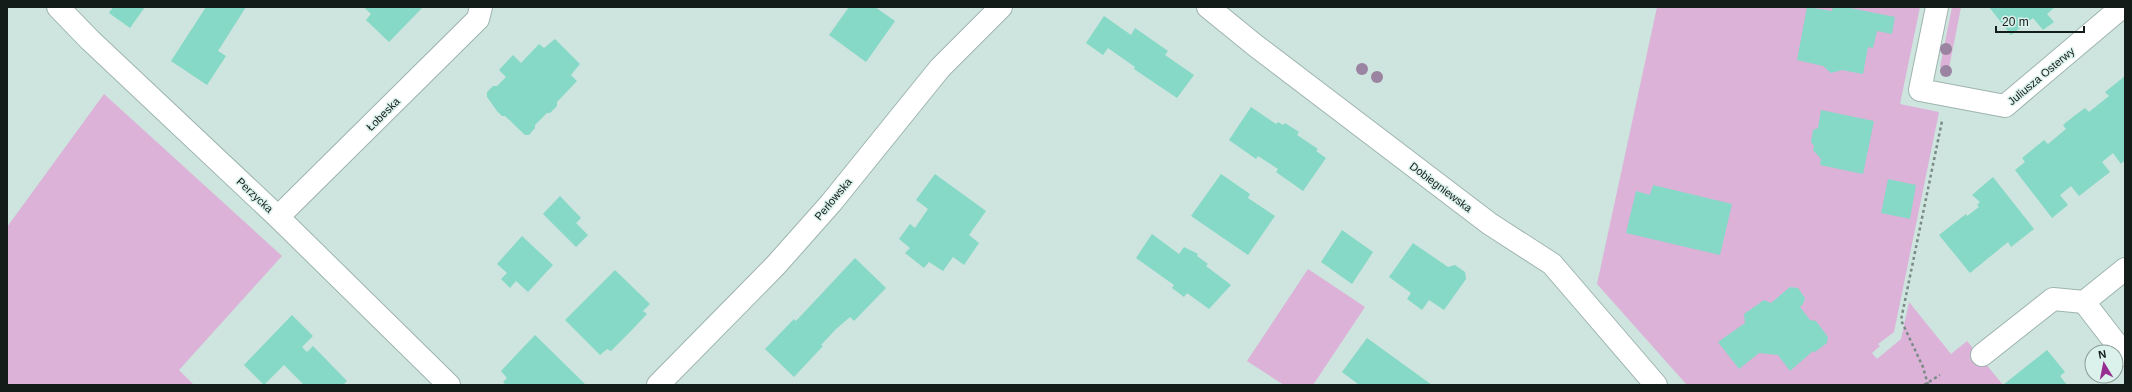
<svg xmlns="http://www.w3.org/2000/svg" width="2132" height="392" font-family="Helvetica,sans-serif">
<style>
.green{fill:#dcb2d8}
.building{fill:#85d9c6}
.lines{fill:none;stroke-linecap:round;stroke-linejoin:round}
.minor-casing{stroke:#9eb4ae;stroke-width:24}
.path{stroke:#7a8a85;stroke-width:2.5;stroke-dasharray:3 3;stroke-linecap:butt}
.minor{stroke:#fff;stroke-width:22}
.tree{fill:#9b84a1}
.labels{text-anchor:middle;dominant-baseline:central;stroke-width:3;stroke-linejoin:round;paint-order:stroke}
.street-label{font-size:11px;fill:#141c1a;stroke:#dbf1eb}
</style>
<rect width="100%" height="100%" fill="#cee4de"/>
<g class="green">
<polygon points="1657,7 1920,7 1900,104 1939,112 1894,332 1878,344 1880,346 1872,353 1877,359 1901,339 1909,302 1951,354 1967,341 2003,385 1687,385 1597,284"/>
<polygon points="1952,7 1961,7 1949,68 1940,67"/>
<polygon points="104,94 282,256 179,370 194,385 7,385 7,227"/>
<polygon points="1308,269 1365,307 1313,385 1284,385 1247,361"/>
</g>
<g class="building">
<polygon points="113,7 145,7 130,28 109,13"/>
<polygon points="206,7 246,7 218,51 226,56 207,85 171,61"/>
<polygon points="364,7 423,7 389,42 366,20 371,14"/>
<polygon points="849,7 875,7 895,21 866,62 829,35"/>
<polygon points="1807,7 1832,11 1833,7 1845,7 1895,17 1892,34 1877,31 1873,48 1868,47 1863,74 1842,70 1831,73 1823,66 1797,60"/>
<polygon points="1989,7 2055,7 2047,14 2054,22 2043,30 2033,18 2011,35"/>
<polygon points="1104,16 1131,35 1135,28 1168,51 1165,55 1194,75 1177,98 1134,69 1135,67 1108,48 1103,55 1086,43"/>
<polygon points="555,39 580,64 571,75 577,81 557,102 557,106 550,113 547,113 535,125 535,128 529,135 525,135 505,116 502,116 497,111 487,97 487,92 493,86 497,86 506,77 499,70 513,55 521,63 539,44 544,48"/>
<polygon points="2125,76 2125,160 2121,164 2113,153 2102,162 2110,172 2079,196 2071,186 2060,195 2068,205 2052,218 2015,170 2025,162 2022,158 2044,140 2048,144 2066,129 2063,125 2074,116 2085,108 2089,112 2109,96 2105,92"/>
<polygon points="1251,107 1276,124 1278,122 1283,125 1285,123 1299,132 1297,135 1318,149 1316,151 1326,158 1303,191 1276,172 1278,169 1258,156 1256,159 1229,140"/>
<polygon points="1821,110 1874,121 1863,174 1820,165 1821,159 1813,150 1814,146 1811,142 1813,130 1818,128"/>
<polygon points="935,174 986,211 969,235 979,243 964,265 953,257 943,271 929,262 924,268 905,253 910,248 899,239 910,224 915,228 928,209 916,200"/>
<polygon points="1221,174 1250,194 1248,198 1275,216 1248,255 1191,216"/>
<polygon points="1993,177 2034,229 2011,247 2008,242 1970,273 1939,235 1966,214 1967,216 1979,207 1977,205 1980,202 1972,195"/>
<polygon points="1888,179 1916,185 1910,219 1881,213"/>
<polygon points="1653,185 1732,204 1720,255 1626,233 1636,191 1650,195"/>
<polygon points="560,196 581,218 576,223 588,235 576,247 543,214"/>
<polygon points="1342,230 1373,252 1352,284 1321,262"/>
<polygon points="1152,234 1179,254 1184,247 1198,254 1197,256 1208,264 1206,266 1231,285 1209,309 1187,293 1184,297 1172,288 1174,285 1136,258"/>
<polygon points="522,236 553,265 528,292 516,281 510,288 501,279 507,273 497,264"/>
<polygon points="1413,243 1448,267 1455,265 1465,272 1466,279 1444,310 1429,300 1422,310 1407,299 1411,293 1389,277"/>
<polygon points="855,258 886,288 854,321 850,317 836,329 821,345 823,346 794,377 765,349 794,319 796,321"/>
<polygon points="615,270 650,304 643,311 647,314 629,333 611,351 607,349 600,355 565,320"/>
<polygon points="1790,287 1798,288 1805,298 1803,304 1800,307 1810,320 1816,321 1828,337 1827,343 1815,352 1813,351 1790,371 1778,355 1759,353 1739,369 1718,342 1745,323 1744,314 1764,300 1771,303"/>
<polygon points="292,315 313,336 302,347 307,352 313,346 347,381 343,385 304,385 284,365 264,385 244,365"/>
<polygon points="535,335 585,384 585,385 506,385 503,382 507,378 501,371"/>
<polygon points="1367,338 1432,385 1357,385 1358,384 1342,372"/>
<polygon points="2047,350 2065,372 2060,376 2067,385 2003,385"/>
</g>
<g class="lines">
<g class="minor-casing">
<g id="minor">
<polyline points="58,7 90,40 278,217 449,385"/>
<polyline points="1208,7 1256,46 1490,224 1552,264 1656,385"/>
<polyline points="1937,7 1920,90 2005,106 2122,7"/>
<polyline points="278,217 478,19 481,7"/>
<polyline points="2084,302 2125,355"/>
<polyline points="1982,355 2053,299 2084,302 2125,269"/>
<polyline points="658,385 776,265 831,203 940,68 1001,7"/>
</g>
</g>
<g class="path">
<polyline points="1924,385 1940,375"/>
<polyline points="1928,385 1923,367 1901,320 1942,121"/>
</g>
<use href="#minor" class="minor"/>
</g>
<g class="tree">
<circle cx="1946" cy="49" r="6"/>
<circle cx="1362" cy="69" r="6"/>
<circle cx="1946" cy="71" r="6"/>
<circle cx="1377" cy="77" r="6"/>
</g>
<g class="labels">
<g class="street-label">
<text transform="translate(2041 76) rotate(-40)">Juliusza Osterwy</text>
<text transform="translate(383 114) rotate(-45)">Łobeska</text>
<text transform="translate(1441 187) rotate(37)">Dobiegniewska</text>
<text transform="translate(255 195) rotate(43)">Perzycka</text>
<text transform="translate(833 199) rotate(-50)">Perłowska</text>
</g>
</g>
<rect width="2132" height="392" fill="none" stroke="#141c1a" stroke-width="16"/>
<g transform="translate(2104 364) rotate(350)"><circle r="19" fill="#dbf1eb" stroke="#8b9c97"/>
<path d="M0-3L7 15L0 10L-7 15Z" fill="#972f93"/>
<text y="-6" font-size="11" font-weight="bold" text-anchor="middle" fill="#141c1a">N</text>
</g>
<path d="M1996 26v6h88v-6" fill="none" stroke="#141c1a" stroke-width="2"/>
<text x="2002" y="26" font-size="12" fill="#141c1a" stroke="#dbf1eb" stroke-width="3" paint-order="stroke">20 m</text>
</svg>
